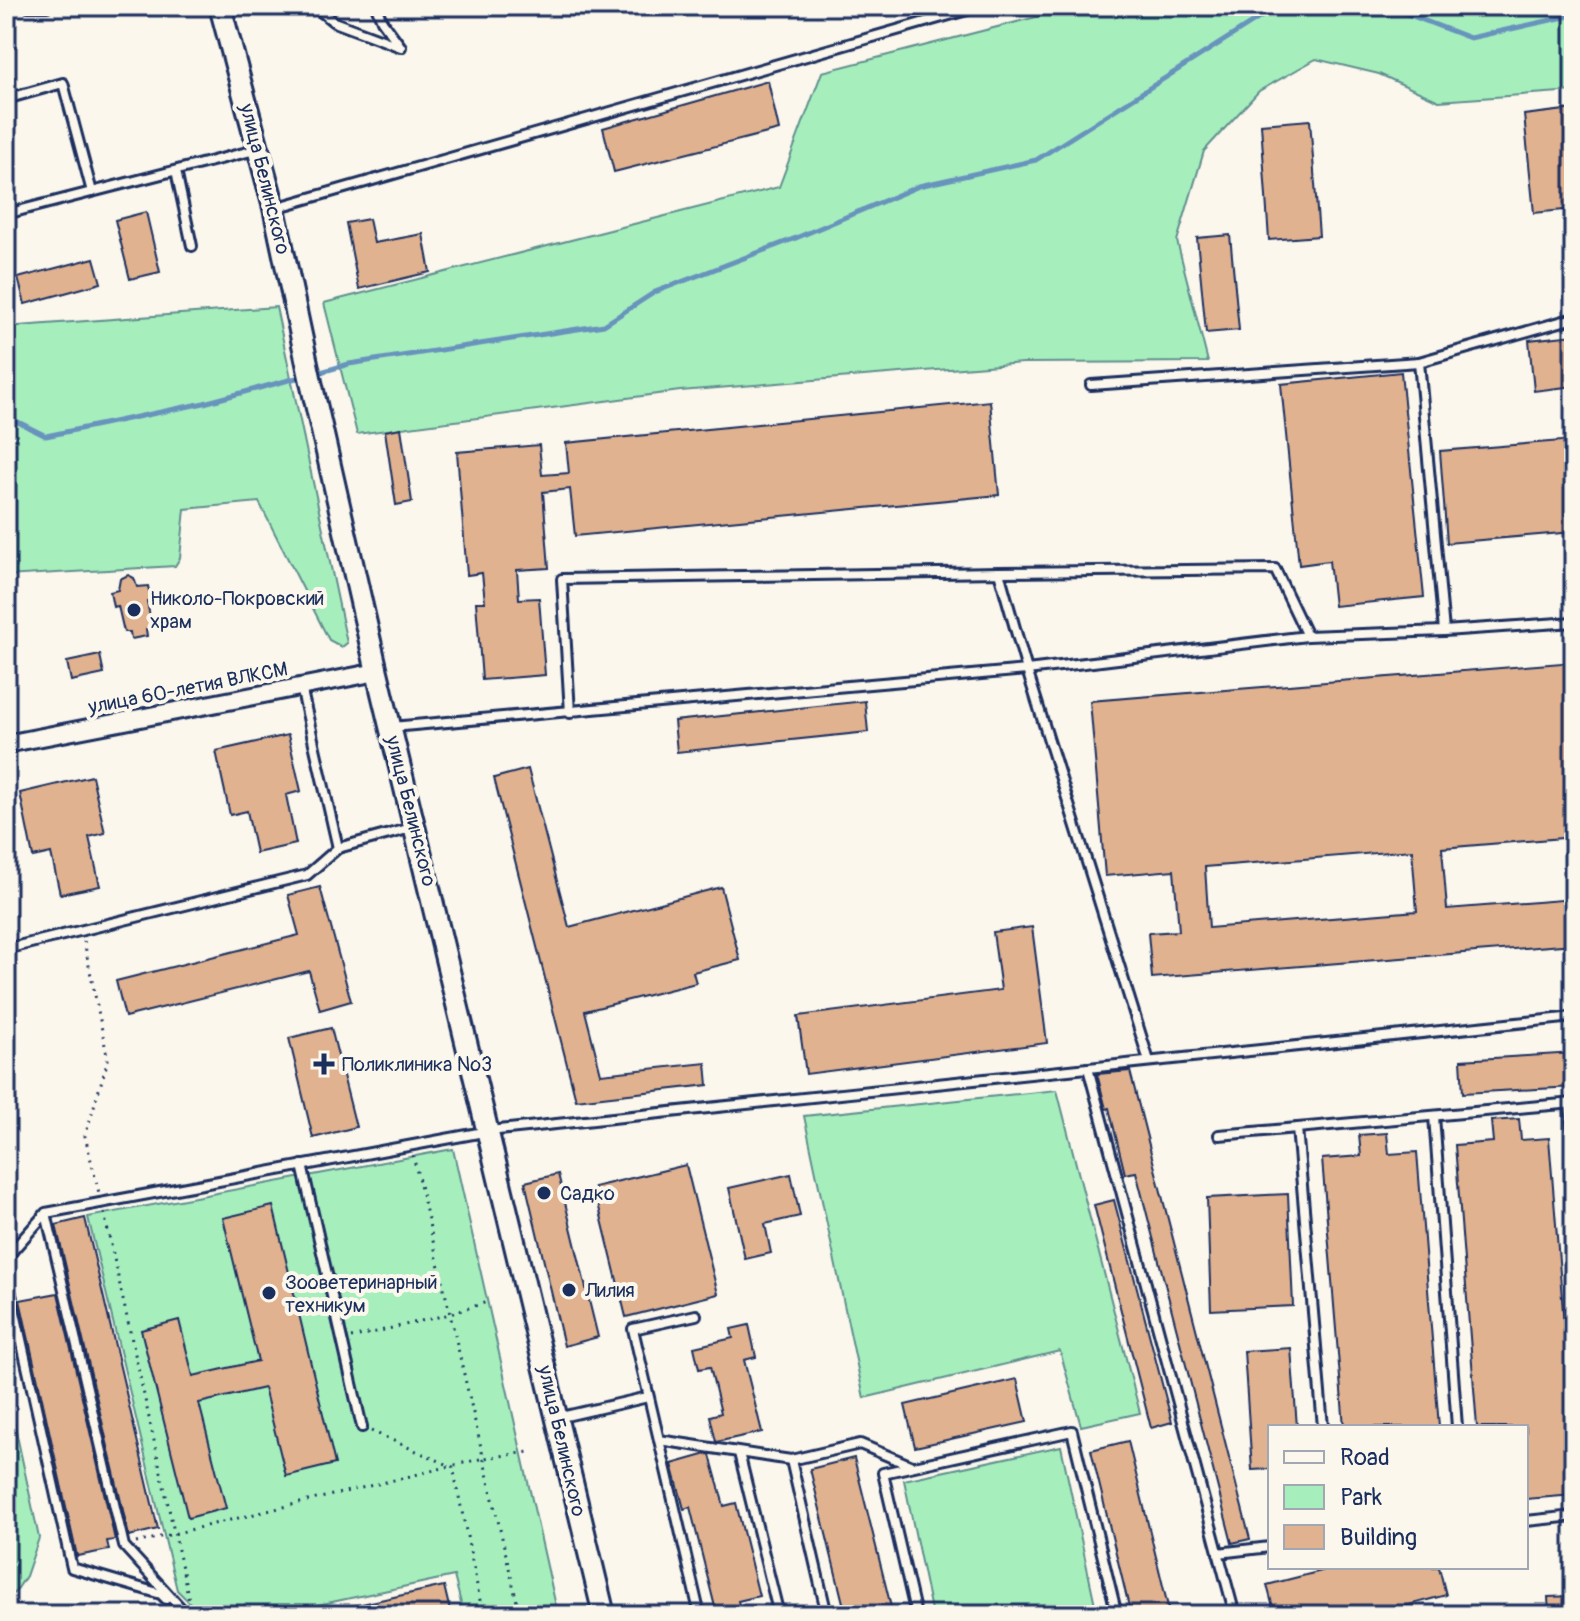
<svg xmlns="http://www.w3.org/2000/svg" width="1580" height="1621" font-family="Pangolin,sans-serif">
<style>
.green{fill:#a6efbd;stroke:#608f8e;stroke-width:2}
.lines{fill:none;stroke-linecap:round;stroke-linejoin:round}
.stream{stroke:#6893bc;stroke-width:5}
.building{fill:#e0b290;stroke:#1b2f5e;stroke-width:2;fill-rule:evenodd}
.service-casing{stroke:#1b2f5e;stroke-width:14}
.minor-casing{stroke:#1b2f5e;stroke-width:22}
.tertiary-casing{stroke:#1b2f5e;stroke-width:26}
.path{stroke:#1b2f5e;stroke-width:3;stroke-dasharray:2 6;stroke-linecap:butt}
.service{stroke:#fbf7ec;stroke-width:8}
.minor{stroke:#fbf7ec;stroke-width:16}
.tertiary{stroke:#fbf7ec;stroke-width:20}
.poi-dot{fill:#1b2f5e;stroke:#fbf7ec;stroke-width:3}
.labels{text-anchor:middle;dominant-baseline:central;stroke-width:8;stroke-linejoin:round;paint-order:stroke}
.street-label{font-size:20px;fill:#1b2f5e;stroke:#fbf7ec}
.poi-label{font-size:20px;fill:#1b2f5e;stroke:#fbf7ec;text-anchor:start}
</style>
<rect width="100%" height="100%" fill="#fbf7ec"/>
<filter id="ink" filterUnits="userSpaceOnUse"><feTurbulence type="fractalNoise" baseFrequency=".0125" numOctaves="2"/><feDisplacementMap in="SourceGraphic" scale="16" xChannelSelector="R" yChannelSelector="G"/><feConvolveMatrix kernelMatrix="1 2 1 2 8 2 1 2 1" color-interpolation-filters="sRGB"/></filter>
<g filter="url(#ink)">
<g class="green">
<polygon points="1079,6 1574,6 1574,91 1439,101 1379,74 1316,59 1259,91 1204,151 1177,241 1208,362 1023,363 680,391 357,434 324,303 779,187 822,72"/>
<polygon points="276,307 347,643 342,647 329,640 259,502 185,509 180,558 175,566 6,576 6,327"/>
<polygon points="1057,1090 1140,1413 1081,1426 1060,1351 864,1398 804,1116"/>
<polygon points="453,1149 558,1615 464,1615 454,1576 271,1615 202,1615 177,1590 88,1217"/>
<polygon points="6,1384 39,1538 26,1576 16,1591 6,1600"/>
<polygon points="1061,1446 1097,1614 932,1615 904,1480"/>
</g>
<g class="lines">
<g class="stream">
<polyline points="1386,6 1470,38 1574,15"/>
<polyline points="314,374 349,364 604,325 655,292 796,238 919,186 1036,160 1272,10 1308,6"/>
<polyline points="6,416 46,436 204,403 304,376"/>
</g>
</g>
<g class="building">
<polygon points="768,81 779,130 614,172 603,128"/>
<polygon points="1574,109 1574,209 1534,213 1524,115"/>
<polygon points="1310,120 1319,236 1269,240 1261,124"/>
<polygon points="146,212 160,272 130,279 115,220"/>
<polygon points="369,219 374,243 423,234 430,272 359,289 346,223"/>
<polygon points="1230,235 1239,330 1206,333 1197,238"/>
<polygon points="94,258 101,283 25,304 18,278"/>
<polygon points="1574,335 1574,386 1534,391 1529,340"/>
<polygon points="1401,372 1424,597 1334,606 1329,561 1299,565 1281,384"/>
<polygon points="990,401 999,495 575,536 570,489 543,492 549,568 517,570 519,599 539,598 545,675 482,680 476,602 485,602 482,573 467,575 457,452 539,445 542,475 569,473 566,443"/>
<polygon points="401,428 412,502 396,505 385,431"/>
<polygon points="1574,440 1574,532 1447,543 1440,451"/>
<polygon points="128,575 134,578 137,587 148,586 151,600 147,601 152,628 146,629 147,636 131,639 130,632 124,632 118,606 113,607 110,592 118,590 120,579"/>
<polygon points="100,655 104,674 71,681 67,662"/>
<path d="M1574,662V837L1442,848L1447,909L1574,899V944L1152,978L1148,933L1179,931L1174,870L1105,876L1090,701ZM1412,850L1417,911L1209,928L1205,867Z"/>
<polygon points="865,701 868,732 677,752 674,721"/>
<polygon points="288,735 301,791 286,795 296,844 256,853 247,811 230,815 216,751"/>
<polygon points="528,769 569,927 721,887 740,960 693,972 696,983 585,1011 601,1074 706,1063 708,1085 576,1100 494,778"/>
<polygon points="92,776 105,833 89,837 100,886 60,894 51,853 33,857 20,793"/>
<polygon points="320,887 351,1001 320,1010 309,971 125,1017 116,981 299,935 288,895"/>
<polygon points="1032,927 1047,1043 806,1074 798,1016 1001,990 993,932"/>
<polygon points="331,1028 356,1127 313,1138 289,1038"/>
<polygon points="1574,1053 1574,1087 1463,1093 1461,1060"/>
<polygon points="1130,1071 1250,1539 1232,1543 1136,1172 1125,1174 1109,1108 1106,1109 1097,1074"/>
<polygon points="1519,1119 1521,1140 1549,1138 1574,1446 1574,1495 1526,1499 1526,1427 1477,1427 1455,1145 1493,1142 1491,1121"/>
<polygon points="1387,1133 1389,1154 1417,1152 1439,1427 1344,1427 1322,1159 1361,1156 1359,1135"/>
<polygon points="686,1165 718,1294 626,1317 594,1187"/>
<polygon points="558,1174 598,1337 564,1346 525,1182"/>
<polygon points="791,1174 800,1216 765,1224 771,1253 745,1259 729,1188"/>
<polygon points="1288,1194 1293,1306 1211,1310 1207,1198"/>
<polygon points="1114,1200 1172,1422 1151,1428 1094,1205"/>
<polygon points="273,1206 335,1464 286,1476 264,1388 199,1403 226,1508 188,1518 141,1330 179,1320 193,1376 258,1361 223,1218"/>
<polygon points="85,1218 158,1529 129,1536 56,1225"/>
<polygon points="58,1293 115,1540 107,1541 109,1550 77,1556 20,1300"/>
<polygon points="749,1325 756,1357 744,1360 762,1432 716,1442 710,1416 721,1413 710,1367 699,1369 694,1347 733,1338 731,1329"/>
<polygon points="1291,1348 1297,1427 1270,1427 1270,1469 1252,1470 1244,1351"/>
<polygon points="1017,1379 1027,1422 915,1447 905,1405"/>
<polygon points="1128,1441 1170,1615 1131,1615 1091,1450"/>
<polygon points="707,1454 710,1455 724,1506 736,1503 759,1596 738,1601 742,1615 717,1615 690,1507 684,1509 672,1464"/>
<polygon points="854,1458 893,1615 846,1615 810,1469"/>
<polygon points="1337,1567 1439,1567 1446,1595 1387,1611 1388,1615 1275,1615 1267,1585"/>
<polygon points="444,1586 451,1615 340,1615 339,1609"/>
<polygon points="1574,1596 1574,1615 1549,1615 1548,1597"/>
</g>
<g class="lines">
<g class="service-casing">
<g id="service">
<polyline points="28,6 47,6"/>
<polyline points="314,6 334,22 401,47 382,21 376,6"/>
<polyline points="6,99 63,83 92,192"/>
<polyline points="176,171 192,246"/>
<polyline points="275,208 981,6"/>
<polyline points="6,214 259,149"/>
<polyline points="1091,385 1419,362"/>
<polyline points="999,572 1275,569 1307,636"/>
<polyline points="1444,631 1419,362 1574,318"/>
<polyline points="301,687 338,848"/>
<polyline points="570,713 562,579 999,572 1027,670 1149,1061"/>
<polyline points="392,727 1027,670 1307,636 1444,631 1574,622"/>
<polyline points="6,949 307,875 338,848 415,827"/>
<polyline points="1088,1068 1235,1615"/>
<polyline points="1570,1103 1574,1150"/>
<polyline points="1434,1116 1457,1427"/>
<polyline points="1297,1128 1323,1427"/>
<polyline points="1219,1135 1574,1103"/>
<polyline points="302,1165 362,1427"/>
<polyline points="6,1258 46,1213"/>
<polyline points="6,1272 72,1568 161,1594 166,1599"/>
<polyline points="696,1315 633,1329 659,1440 791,1460 860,1444 912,1466"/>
<polyline points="557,1418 648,1397"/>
<polyline points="659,1440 698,1607"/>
<polyline points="739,1453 779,1615"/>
<polyline points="791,1460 827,1615"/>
<polyline points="1526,1521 1574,1516"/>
<polyline points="1218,1553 1270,1547"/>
<polyline points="187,1615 124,1546 46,1213 489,1131 1574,1017"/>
<polyline points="916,1615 883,1473 1072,1431 1117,1615"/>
</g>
</g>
<g class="minor-casing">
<polyline id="minor" points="6,744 377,672"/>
</g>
<g class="tertiary-casing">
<polyline id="tertiary" points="220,6 274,208 311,382 377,672 604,1615"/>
</g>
<g class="path">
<polyline points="84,941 108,1060 85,1136 99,1193"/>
<polyline points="413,1155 520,1615"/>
<polyline points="104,1213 189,1600"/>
<polyline points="351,1338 450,1314 487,1302"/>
<polyline points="371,1431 453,1467 483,1615"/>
<polyline points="136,1543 484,1458 530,1452"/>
</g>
<use href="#service" class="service"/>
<use href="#minor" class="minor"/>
<use href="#tertiary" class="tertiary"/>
</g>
</g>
<g class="poi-dot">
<circle cx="134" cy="610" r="8"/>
<path d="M320 1052h8v8h8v8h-8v8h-8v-8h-8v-8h8z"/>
<circle cx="544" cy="1193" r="8"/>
<circle cx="569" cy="1290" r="8"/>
<circle cx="269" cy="1293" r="8"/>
</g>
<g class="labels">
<g class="street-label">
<text transform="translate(265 179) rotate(76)">улица Белинского</text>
<text transform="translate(188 688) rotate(-11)">улица 60-летия ВЛКСМ</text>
<text transform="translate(411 811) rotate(76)">улица Белинского</text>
<text transform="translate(562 1441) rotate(77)">улица Белинского</text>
</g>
<g class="poi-label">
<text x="150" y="598">Николо-Покровский<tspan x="150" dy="23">храм</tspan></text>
<text x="342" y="1064">Поликлиника №3</text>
<text x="560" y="1193">Садко</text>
<text x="285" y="1282">Зооветеринарный<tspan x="285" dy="23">техникум</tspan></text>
<text x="585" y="1290">Лилия</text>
</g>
</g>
<rect width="1580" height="1621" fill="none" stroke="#fbf7ec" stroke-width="32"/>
<rect x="16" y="16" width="1548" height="1589" fill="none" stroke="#1b2f5e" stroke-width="3" filter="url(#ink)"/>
<rect x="1268" y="1425" width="260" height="144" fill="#fbf7ec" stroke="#a1a7b3" stroke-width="2"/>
<rect x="1284" y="1451" width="40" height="12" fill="#fbf7ec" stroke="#a1a7b3" stroke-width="2"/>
<text x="1340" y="1465" font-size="24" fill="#1b2f5e">Road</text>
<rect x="1284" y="1485" width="40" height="24" fill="#a6efbd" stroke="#a1a7b3" stroke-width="2"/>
<text x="1340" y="1505" font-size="24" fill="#1b2f5e">Park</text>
<rect x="1284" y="1525" width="40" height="24" fill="#e0b290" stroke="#a1a7b3" stroke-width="2"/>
<text x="1340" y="1545" font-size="24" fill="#1b2f5e">Building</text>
</svg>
